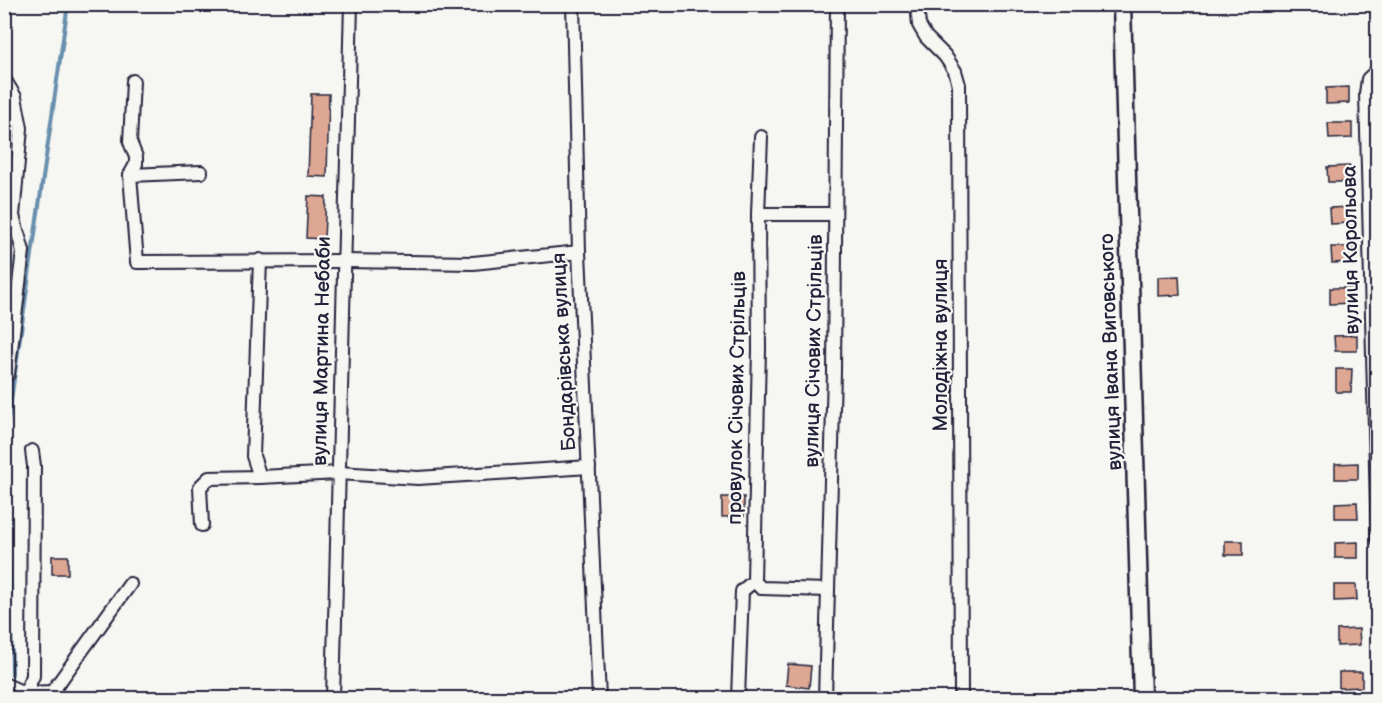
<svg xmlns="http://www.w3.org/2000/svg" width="1382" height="703" font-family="'Balsamiq Sans',sans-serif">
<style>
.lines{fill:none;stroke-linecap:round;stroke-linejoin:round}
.stream{stroke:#688fad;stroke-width:4}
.building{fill:#dda793;stroke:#22223b;stroke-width:1.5}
.minor-casing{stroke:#22223b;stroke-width:16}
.tertiary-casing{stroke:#22223b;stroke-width:21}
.minor{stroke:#f6f6f2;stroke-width:12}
.tertiary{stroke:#f6f6f2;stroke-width:16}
.labels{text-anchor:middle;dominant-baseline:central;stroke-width:4.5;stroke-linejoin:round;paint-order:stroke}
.street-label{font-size:20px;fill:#22223b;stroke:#f6f6f2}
</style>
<rect width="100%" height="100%" fill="#f6f6f2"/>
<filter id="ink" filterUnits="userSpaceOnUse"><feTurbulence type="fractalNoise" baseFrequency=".0167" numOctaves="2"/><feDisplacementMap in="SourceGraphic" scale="12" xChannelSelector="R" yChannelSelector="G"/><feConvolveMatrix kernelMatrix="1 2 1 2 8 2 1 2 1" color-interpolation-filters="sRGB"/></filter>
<g filter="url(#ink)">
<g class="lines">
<polyline class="stream" points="12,674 7,428 68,4"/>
</g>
<g class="building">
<polygon points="1349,87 1349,103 1326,104 1326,88"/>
<polygon points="311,94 329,94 327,177 308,176"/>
<polygon points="1328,123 1352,123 1352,138 1329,139"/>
<polygon points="1350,166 1351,182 1328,182 1327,167"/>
<polygon points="308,196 326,197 324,239 306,238"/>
<polygon points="1352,207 1353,223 1330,224 1329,208"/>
<polygon points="1331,247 1354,247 1355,262 1332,263"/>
<polygon points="1179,276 1180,295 1158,296 1158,277"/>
<polygon points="1330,288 1353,288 1353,303 1330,304"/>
<polygon points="1357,335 1357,351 1335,351 1334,336"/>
<polygon points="1336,369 1352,369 1351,392 1336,392"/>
<polygon points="1358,463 1358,479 1335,479 1335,464"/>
<polygon points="722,497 744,497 744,516 722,517"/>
<polygon points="1357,502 1358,518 1335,518 1335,503"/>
<rect x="1225" y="541" width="18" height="14"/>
<polygon points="1358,542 1358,558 1335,558 1335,543"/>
<rect x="52" y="556" width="16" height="18"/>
<polygon points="1334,585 1356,585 1357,600 1334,601"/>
<polygon points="1359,629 1360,645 1337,646 1337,630"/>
<polygon points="788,664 811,666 809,688 786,685"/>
<polygon points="1339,672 1362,672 1362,687 1339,688"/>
</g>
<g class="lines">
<g class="minor-casing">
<g id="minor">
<polyline points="573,4 579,252 599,698"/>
<polyline points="917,4 919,25 926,37 945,56 955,71 959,85 961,698"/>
<polyline points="1378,70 1368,79 1366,94 1378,540"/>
<polyline points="4,79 15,97 21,128 13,216 23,251 8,374"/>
<polyline points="201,172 130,175 137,262 344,261 473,263 579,252"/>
<polyline points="130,175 136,164 136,157 130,142 133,81"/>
<polyline points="758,214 761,137"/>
<polyline points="260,260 253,456 260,477"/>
<polyline points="32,451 34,466 33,676 25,693 52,692 130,584"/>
<polyline points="202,525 200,487 209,478 260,477 339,473 418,478 589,467"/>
<polyline points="828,590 761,588 754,581 759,349 758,214 835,214"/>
<polyline points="4,684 31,696"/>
<polyline points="333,698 351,4"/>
<polyline points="738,698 742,591 754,581"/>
<polyline points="825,698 834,372 837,4"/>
</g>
</g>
<g class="tertiary-casing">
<polyline id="tertiary" points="1122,4 1142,698"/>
</g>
<use href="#minor" class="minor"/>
<use href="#tertiary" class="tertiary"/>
</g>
</g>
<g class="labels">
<g class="street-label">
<text transform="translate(1351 250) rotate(-91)">вулиця Корольова</text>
<text transform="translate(941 345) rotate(-90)">Молодіжна вулиця</text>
<text transform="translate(322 351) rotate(-89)">вулиця Мартина Небаби</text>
<text transform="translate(814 351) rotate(-89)">вулиця Січових Стрільців</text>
<text transform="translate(564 352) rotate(-93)">Бондарівська вулиця</text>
<text transform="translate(1111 352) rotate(-92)">вулиця Івана Виговського</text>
<text transform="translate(737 398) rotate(-89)">провулок Січових Стрільців</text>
</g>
</g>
<rect width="1382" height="703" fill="none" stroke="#f6f6f2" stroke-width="24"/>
<rect x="12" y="12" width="1358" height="679" fill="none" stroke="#22223b" stroke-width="2" filter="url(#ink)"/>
</svg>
